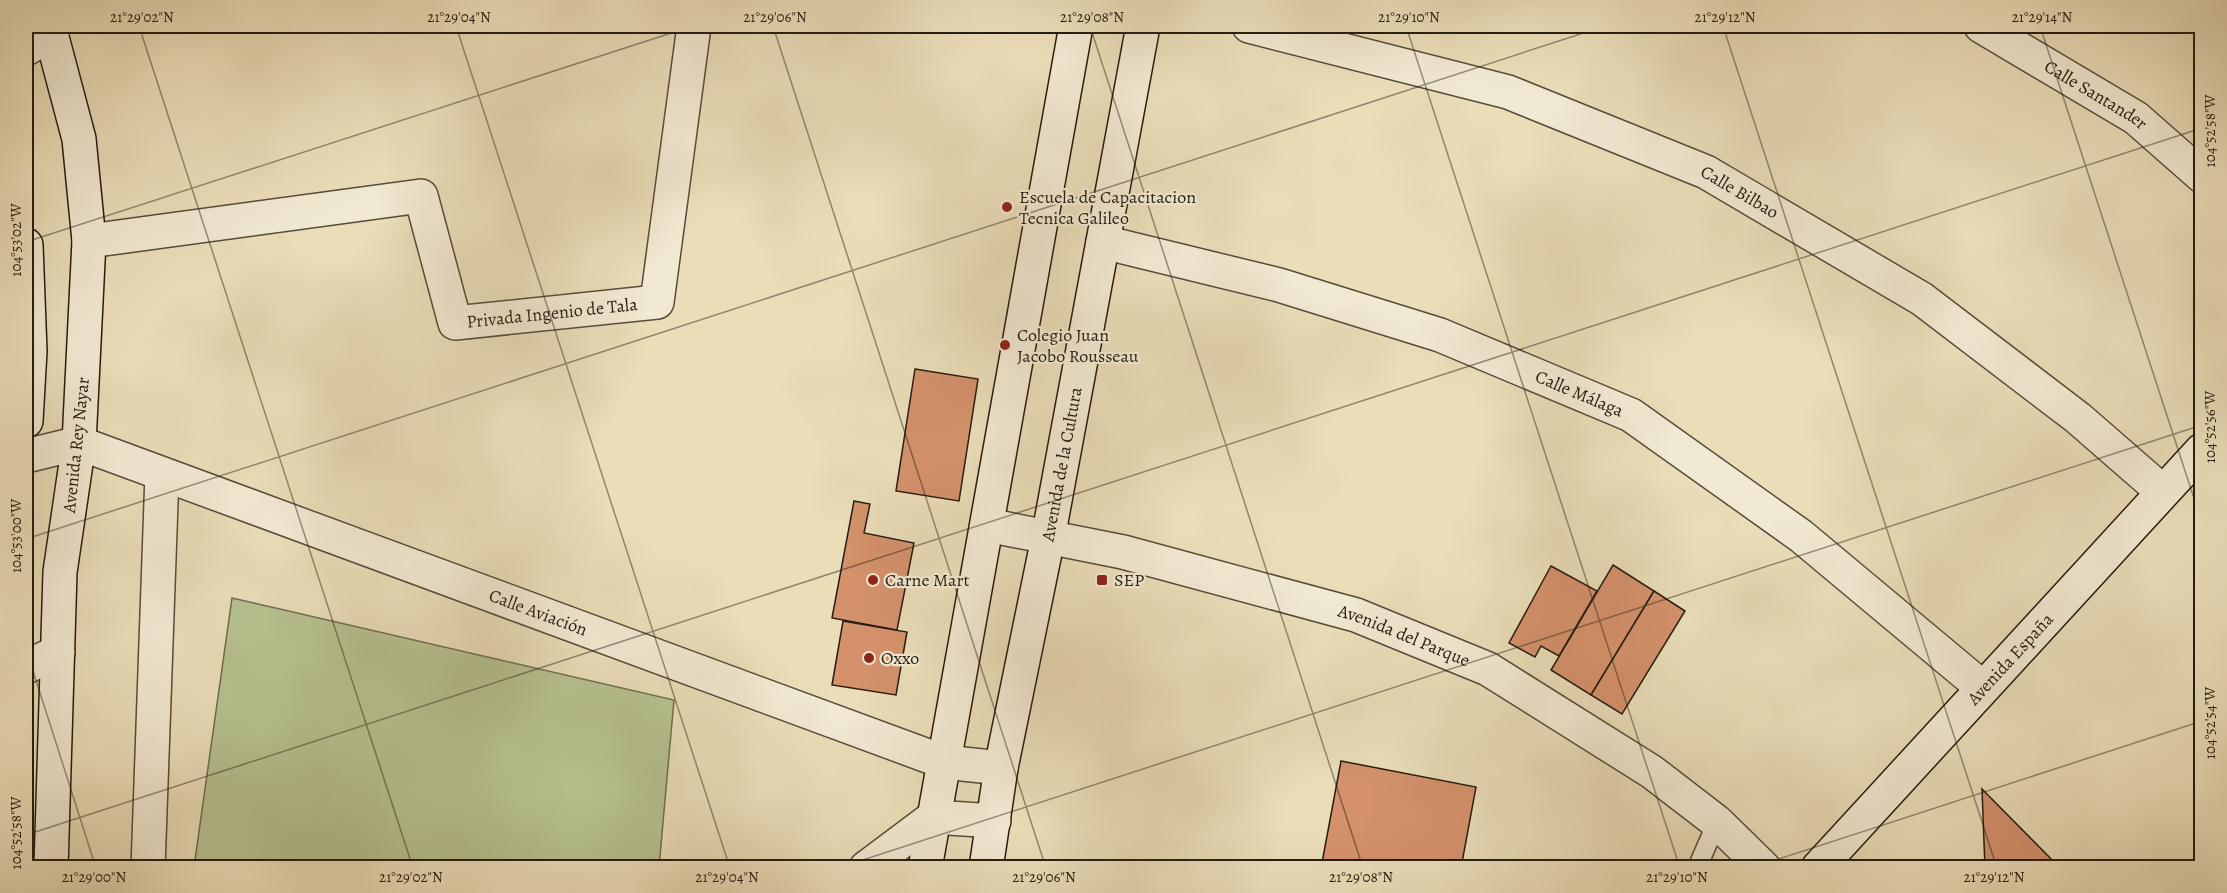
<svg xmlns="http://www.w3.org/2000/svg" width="2227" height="893" font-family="Alegreya,serif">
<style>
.green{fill:#b6c18f;stroke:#6d6e50;stroke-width:1.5}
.building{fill:#d4916c;stroke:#241c11;stroke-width:1.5}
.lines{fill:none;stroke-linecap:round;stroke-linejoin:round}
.lane-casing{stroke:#564c3b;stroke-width:21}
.street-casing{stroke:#564c3b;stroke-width:36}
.secondary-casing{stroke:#241c11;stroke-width:36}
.lane{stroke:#f1e9d1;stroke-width:18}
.street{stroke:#f1e9d1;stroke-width:33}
.secondary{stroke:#f1e9d1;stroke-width:33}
.ticks{fill:none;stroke:#241c11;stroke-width:1.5;stroke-opacity:0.45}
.poi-dot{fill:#8f2418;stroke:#f1e9d1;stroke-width:2}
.labels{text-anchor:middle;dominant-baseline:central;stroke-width:4.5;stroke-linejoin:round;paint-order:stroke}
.street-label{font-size:18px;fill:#241c11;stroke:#f1e9d1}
.poi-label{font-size:18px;fill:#241c11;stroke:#f1e9d1;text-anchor:start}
.neatline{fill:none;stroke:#241c11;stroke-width:2}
.ticks-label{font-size:15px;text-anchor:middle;fill:#241c11}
</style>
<rect width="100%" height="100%" fill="#eaddb8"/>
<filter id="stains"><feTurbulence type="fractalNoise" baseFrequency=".00333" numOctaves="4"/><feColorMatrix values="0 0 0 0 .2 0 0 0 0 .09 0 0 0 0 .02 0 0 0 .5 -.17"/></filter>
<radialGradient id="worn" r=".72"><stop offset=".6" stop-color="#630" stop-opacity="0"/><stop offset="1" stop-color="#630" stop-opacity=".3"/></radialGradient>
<polygon class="green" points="232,598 674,700 659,867 194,867"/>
<g class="building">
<polygon points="915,369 978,379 959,501 896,491"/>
<polygon points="854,501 870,504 864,533 914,543 897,630 832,618"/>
<polygon points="1613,565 1654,591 1591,695 1551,670"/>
<polygon points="1551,566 1597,591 1559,656 1541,646 1535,657 1509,643"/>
<polygon points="1654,591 1685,611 1622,714 1591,695"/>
<polygon points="843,621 907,632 896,695 832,685"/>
<polygon points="1341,761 1476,787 1461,868 1321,868"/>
<polygon points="1982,789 2060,868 1985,868"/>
</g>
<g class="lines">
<g class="lane-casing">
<polyline id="lane" points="1697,868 1717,822"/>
</g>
<g class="street-casing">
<g id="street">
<path id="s1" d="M1249,26L1508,92L1706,172L1922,299L2078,418L2163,492"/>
<path id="s2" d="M1981,26L2136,118L2202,176"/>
<polyline points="26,49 52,34"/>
<path id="s3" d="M89,241L421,196L455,323L657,302L694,26"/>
<path id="s4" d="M1103,242L1279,285L1440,335L1631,415L1801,536L1983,688"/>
<path id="s5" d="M26,456L79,443L944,762L1001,768"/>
<path id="s6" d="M987,525L1123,552L1356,615L1488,669L1652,772L1717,822L1764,868"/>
<polyline points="26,667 58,652"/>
<polyline points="148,868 162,474"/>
<polyline points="866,868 934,817 994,821"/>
</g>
</g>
<g class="secondary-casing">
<g id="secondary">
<polyline points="49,26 79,139 89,241 79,443 60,572 51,868"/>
<polyline points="26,245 30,351 26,421"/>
<polyline points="925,868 1076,26"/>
<path id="s7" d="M986,868L1001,768L1048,538L1143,26"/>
<path id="s8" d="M1818,868L2202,450"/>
</g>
</g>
<use href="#lane" class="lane"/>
<use href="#street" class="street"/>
<use href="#secondary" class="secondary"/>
</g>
<path class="ticks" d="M139,26L413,868M456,26L730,868M773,26L1046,868M1090,26L1363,868M1406,26L1680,868M1723,26L1997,868M2040,26L2202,523M26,242L693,26M26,539L1605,26M26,649L96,868M26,835L2202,128M838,868L2202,425M1751,868L2202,721"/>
<g class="poi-dot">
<circle cx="1007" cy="207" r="6"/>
<circle cx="1005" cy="345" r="6"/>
<circle cx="873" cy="580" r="6"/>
<rect x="1096" y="574" width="12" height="12" rx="3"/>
<circle cx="869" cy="658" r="6"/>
</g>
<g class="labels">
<g class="street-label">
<text stroke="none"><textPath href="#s2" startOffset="134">Calle Santander</textPath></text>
<text stroke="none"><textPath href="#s1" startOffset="520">Calle Bilbao</textPath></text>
<text stroke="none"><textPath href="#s3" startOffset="564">Privada Ingenio de Tala</textPath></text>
<text stroke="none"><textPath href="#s4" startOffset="501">Calle Málaga</textPath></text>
<text transform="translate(76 445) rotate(-84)">Avenida Rey Nayar</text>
<text stroke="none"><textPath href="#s7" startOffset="411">Avenida de la Cultura</textPath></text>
<text stroke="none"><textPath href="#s5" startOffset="544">Calle Aviación</textPath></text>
<text stroke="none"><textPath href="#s6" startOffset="432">Avenida del Parque</textPath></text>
<text stroke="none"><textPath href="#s8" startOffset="284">Avenida España</textPath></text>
</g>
<g class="poi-label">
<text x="1019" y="197">Escuela de Capacitacion<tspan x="1019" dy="21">Tecnica Galileo</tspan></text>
<text x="1017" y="335">Colegio Juan<tspan x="1017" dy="21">Jacobo Rousseau</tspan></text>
<text x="885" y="580">Carne Mart</text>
<text x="1114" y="580">SEP</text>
<text x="881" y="658">Oxxo</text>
</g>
</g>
<rect width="2227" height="893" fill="none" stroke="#eaddb8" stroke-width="66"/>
<rect x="33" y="33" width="2161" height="827" class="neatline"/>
<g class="ticks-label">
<text x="142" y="22">21°29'02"N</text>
<text x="459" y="22">21°29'04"N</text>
<text x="775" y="22">21°29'06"N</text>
<text x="1092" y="22">21°29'08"N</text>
<text x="1409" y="22">21°29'10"N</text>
<text x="1725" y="22">21°29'12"N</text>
<text x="2042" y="22">21°29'14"N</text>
<text transform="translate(2210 131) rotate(-90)" y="5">104°52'58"W</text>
<text transform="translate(16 240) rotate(-90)" y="5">104°53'02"W</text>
<text transform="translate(2210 427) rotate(-90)" y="5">104°52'56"W</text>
<text transform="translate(16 536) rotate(-90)" y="5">104°53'00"W</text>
<text transform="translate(2210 723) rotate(-90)" y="5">104°52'54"W</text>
<text transform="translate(16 833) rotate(-90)" y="5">104°52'58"W</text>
<text x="94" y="882">21°29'00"N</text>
<text x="411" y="882">21°29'02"N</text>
<text x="727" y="882">21°29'04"N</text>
<text x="1044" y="882">21°29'06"N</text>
<text x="1361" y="882">21°29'08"N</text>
<text x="1677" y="882">21°29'10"N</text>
<text x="1994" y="882">21°29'12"N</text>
</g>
<rect width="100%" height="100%" filter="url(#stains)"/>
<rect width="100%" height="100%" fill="url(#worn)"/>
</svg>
